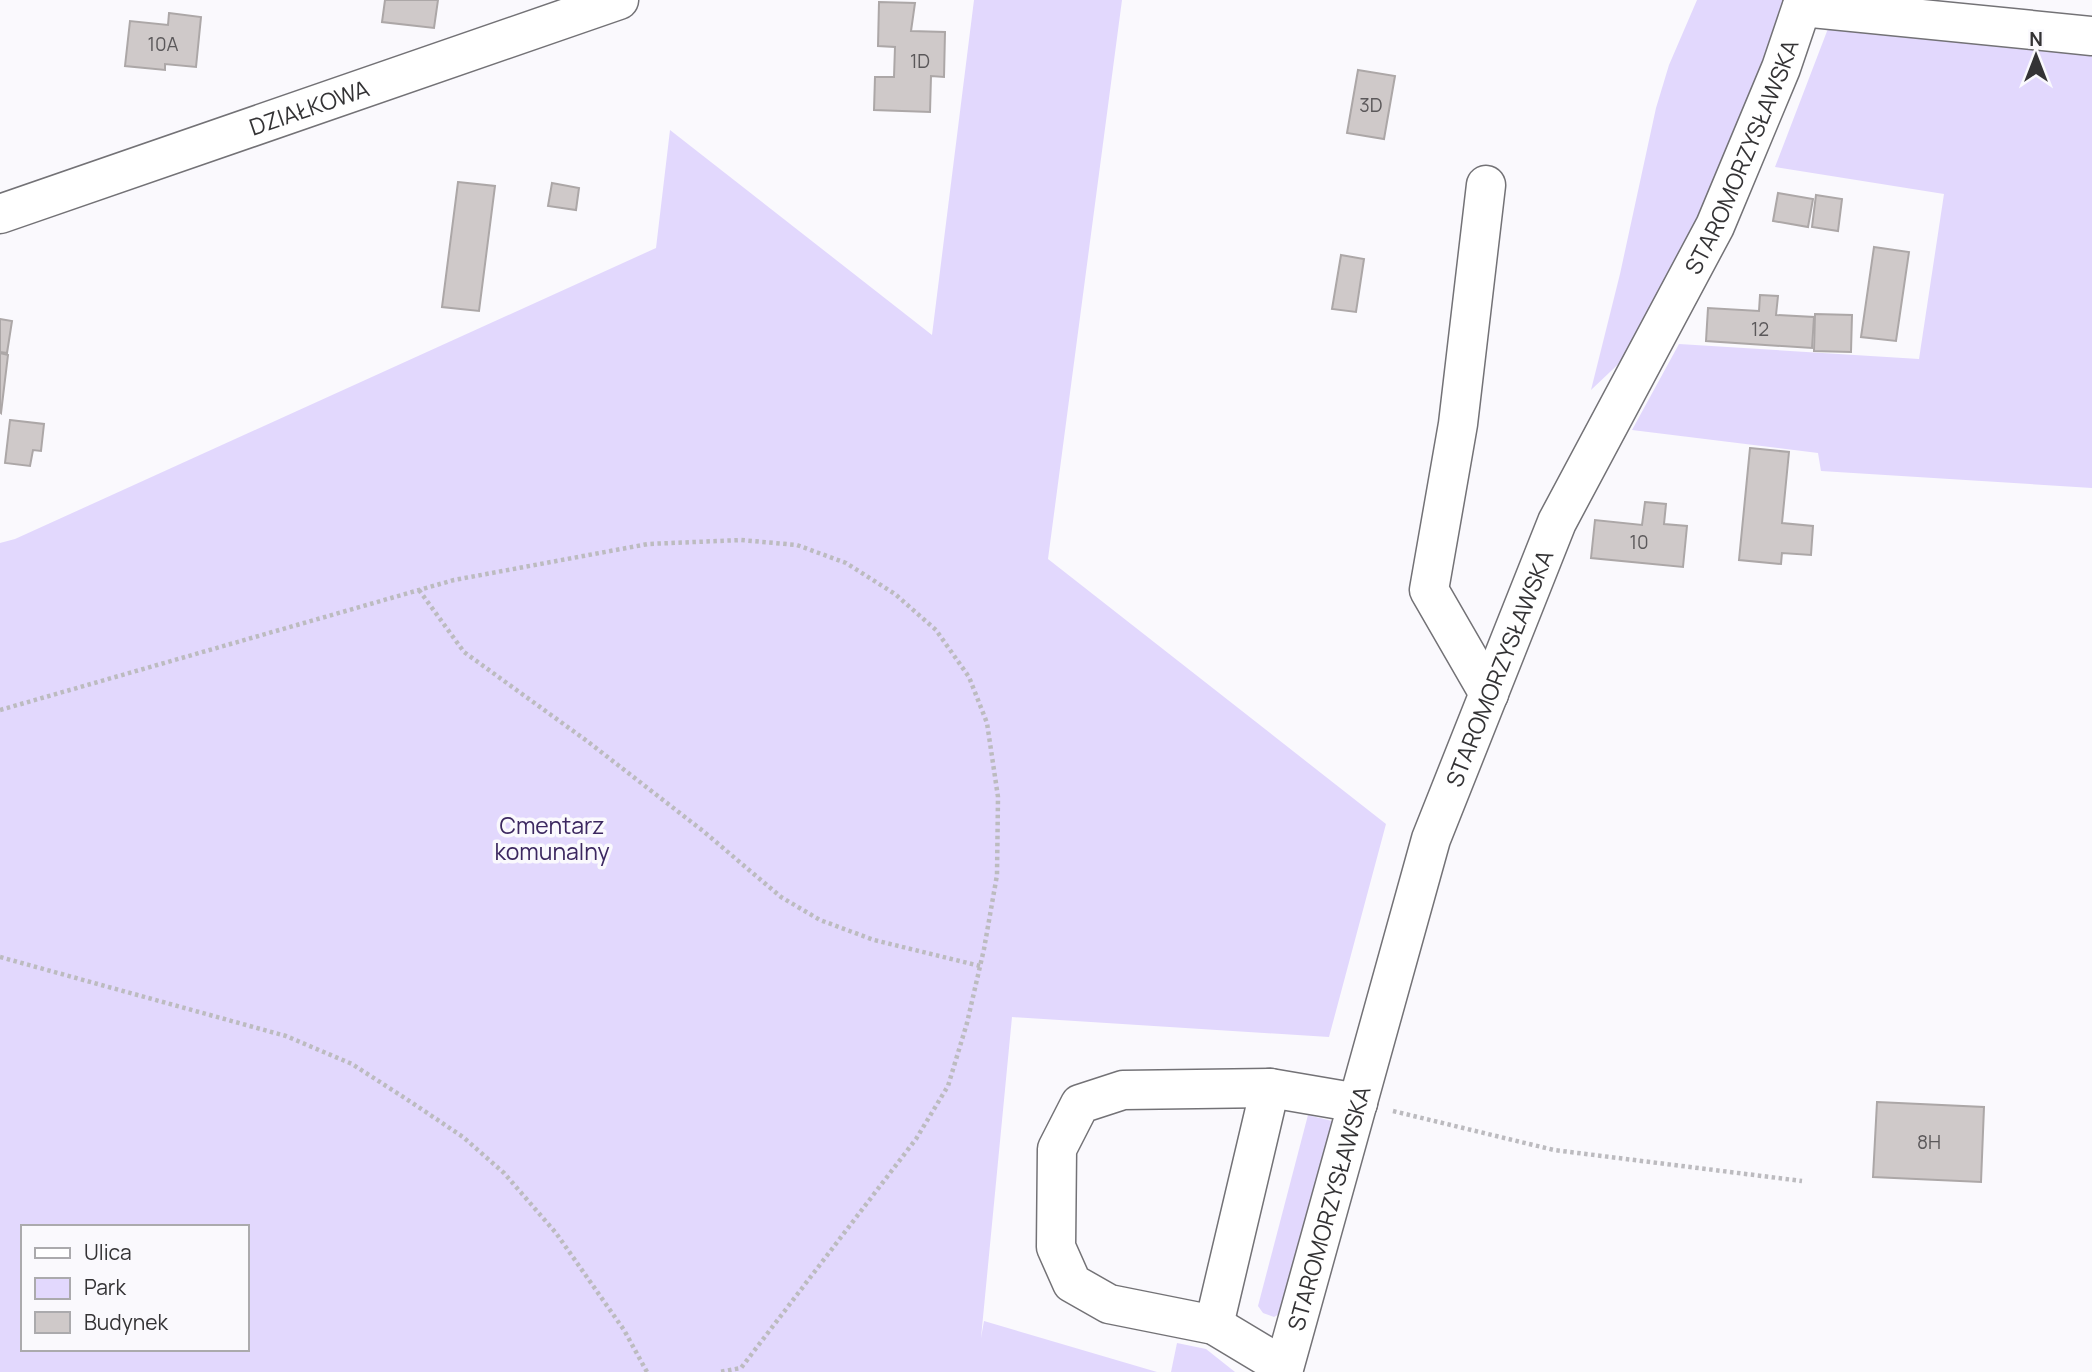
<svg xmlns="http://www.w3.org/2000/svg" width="2092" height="1372" font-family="Manrope,sans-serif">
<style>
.green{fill:#e2d8fd;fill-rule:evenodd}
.building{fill:#cfc9c9;stroke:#aca7a7;stroke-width:2}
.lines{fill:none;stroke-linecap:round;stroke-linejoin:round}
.minor-casing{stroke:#737276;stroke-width:41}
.path{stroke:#bcbbbf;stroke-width:4.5;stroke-dasharray:3.5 3.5;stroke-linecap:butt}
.minor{stroke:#fff;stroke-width:38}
.labels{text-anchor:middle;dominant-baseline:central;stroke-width:7;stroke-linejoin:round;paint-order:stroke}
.number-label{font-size:19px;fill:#5b585a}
.street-label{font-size:23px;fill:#343335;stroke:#faf9fd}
.park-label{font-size:23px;fill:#3c2860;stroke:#faf9fd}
</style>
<rect width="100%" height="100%" fill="#faf9fd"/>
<g class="green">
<path d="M974,0H1122L1048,559L1386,824L1329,1037L1012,1017L981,1338L984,1321L1157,1372H0V543L15,539L656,248L670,130L932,335ZM23,1227H247V1349H23Z"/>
<polygon points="1697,0 1789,0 1698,224 1630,353 1591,390 1620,274 1656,108 1669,65"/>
<polygon points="1829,26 2092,52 2092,488 1821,471 1818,453 1632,430 1679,344 1919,359 1944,194 1775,167"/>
<polygon points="1308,1115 1336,1122 1286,1310 1274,1317 1263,1313 1258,1306"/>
<polygon points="1177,1343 1206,1349 1235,1372 1171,1372"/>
</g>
<g class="building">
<polygon points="385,0 438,0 434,28 382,22"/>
<polygon points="879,2 915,3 911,31 945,32 944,77 931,76 930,112 874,110 875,77 894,77 895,47 878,46"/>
<polygon points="169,13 201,17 196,67 165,64 165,70 125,66 130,21 168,25"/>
<polygon points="1358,70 1395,76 1384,139 1347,133"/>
<polygon points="458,182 495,186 479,311 442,307"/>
<polygon points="552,183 579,188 576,210 548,206"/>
<polygon points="1778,193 1813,199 1808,227 1773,221"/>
<polygon points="1816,195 1842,199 1838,231 1812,227"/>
<polygon points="1874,247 1909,252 1896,341 1861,337"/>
<polygon points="1341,255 1364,259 1356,312 1332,309"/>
<polygon points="1760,295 1778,296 1776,315 1814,317 1812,348 1706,341 1708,308 1759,311"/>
<polygon points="1815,314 1852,315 1851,352 1814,351"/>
<polygon points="0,319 12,321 7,353 0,352"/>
<polygon points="0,353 8,355 1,413 0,412"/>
<polygon points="10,420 44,424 41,451 33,450 30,466 5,463"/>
<polygon points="1750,448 1789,452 1782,523 1813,526 1811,555 1782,553 1781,564 1739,560"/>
<polygon points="1645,502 1666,504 1664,524 1687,526 1683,567 1591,558 1595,520 1642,525"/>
<polygon points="1877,1102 1984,1107 1981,1182 1873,1177"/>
</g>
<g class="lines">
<g class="minor-casing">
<g id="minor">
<polyline points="1802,7 2092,36"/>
<polyline points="1486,185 1458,424 1429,590 1489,694"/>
<path id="s1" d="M0,214L619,0"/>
<polyline points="1214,1325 1270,1088"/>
<polyline points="1284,1367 1214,1325 1109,1304 1072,1283 1056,1247 1057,1149 1080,1104 1123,1090 1270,1088 1358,1103"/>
<path id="s2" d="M1283,1372L1431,839L1557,522L1715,226L1781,68L1804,0"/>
</g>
</g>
<g class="path">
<polyline points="419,590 464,652 587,741 703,831 781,897 820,920 874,940 980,966"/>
<polyline points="0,710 454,580 648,544 741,540 797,545 846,563 895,594 936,630 969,677 987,723 998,797 997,875 984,949 967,1023 948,1086 916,1139 741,1368 719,1372"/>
<polyline points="0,957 286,1036 352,1064 411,1102 463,1137 504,1173 556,1233 624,1330 647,1372"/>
<polyline points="1393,1111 1554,1150 1802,1181"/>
</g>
<use href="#minor" class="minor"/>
</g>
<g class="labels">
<g class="number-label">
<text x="163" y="44">10A</text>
<text x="920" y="61">1D</text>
<text x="1371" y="105">3D</text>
<text x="1760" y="329">12</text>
<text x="1639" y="542">10</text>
<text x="1929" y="1142">8H</text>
</g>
<g class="street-label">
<text stroke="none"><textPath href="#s1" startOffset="327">DZIAŁKOWA</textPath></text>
<text stroke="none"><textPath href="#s2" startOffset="1304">STAROMORZYSŁAWSKA</textPath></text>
<text stroke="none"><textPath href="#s2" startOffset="737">STAROMORZYSŁAWSKA</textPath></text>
<text stroke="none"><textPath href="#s2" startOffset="170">STAROMORZYSŁAWSKA</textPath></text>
</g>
<g class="park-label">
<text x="552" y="825">Cmentarz<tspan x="552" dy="26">komunalny</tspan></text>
</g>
</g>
<rect x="21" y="1225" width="228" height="126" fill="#faf9fd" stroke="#abaaad" stroke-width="2"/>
<rect x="35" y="1248" width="35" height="10" fill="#ffffff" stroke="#abaaad" stroke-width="2"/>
<text x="84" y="1260" font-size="21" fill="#343335">Ulica</text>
<rect x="35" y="1278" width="35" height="21" fill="#e2d8fd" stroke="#abaaad" stroke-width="2"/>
<text x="84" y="1295" font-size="21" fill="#343335">Park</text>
<rect x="35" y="1312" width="35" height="21" fill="#cfc9c9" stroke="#abaaad" stroke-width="2"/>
<text x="84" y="1330" font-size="21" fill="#343335">Budynek</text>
<g transform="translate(2036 56)" stroke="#faf9fd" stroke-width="5" paint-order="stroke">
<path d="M0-5L12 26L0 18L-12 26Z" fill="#343335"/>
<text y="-10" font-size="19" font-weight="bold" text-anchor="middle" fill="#343335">N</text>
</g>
</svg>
